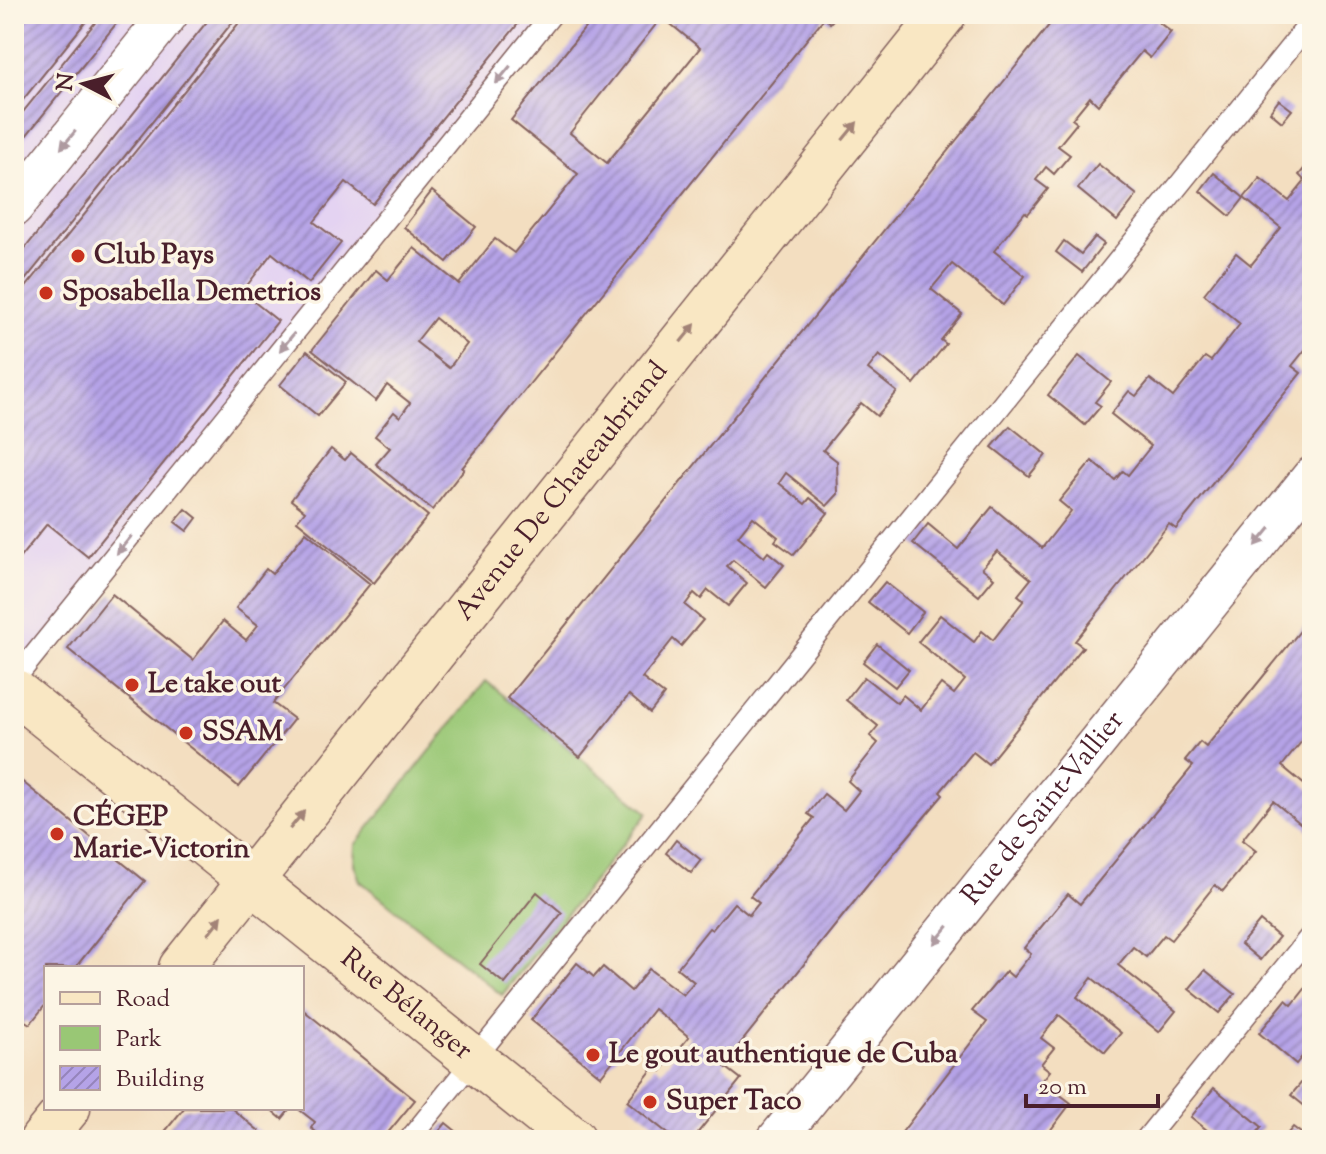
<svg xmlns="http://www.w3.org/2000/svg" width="1326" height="1154" font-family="'Sorts Mill Goudy',serif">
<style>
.built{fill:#e4d3f2}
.green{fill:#99c775;stroke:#727350;stroke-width:2}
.building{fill:url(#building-hatch);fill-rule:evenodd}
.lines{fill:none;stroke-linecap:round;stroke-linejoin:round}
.lane-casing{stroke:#85625f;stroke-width:23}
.street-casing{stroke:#85625f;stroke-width:41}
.secondary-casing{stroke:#85625f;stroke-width:47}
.lane{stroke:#fff;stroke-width:20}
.street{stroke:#fff;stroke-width:38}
.secondary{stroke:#f9e7c3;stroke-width:44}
.oneway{fill:#ae9aa0}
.oneway2{fill:#a28377}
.poi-dot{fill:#c8321e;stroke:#fcf5e5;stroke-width:3}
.labels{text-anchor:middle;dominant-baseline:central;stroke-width:7;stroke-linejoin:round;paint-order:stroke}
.poi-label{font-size:28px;font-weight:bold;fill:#4a1f2b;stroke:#fcf5e5;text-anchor:start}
.street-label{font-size:28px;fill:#4a1f2b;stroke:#fcf5e5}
</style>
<defs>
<pattern id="building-hatch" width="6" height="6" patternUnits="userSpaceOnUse" patternTransform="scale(2)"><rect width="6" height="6" fill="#b5a3e7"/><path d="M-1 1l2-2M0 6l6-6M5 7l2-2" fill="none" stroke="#9584bb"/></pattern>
</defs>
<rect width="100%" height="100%" fill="#fcf5e5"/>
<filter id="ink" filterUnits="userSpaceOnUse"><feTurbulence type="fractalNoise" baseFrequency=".0125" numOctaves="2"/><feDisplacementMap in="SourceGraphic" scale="16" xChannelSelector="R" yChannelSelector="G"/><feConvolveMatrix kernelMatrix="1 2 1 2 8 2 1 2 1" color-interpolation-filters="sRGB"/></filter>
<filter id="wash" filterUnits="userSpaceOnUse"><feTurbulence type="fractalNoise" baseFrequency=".006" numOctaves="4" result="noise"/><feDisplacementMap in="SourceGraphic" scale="32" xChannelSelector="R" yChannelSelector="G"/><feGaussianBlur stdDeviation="1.8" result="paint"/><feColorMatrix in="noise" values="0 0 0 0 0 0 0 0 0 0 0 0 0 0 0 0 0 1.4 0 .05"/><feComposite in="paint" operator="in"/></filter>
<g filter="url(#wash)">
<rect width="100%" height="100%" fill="#f3dec0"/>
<polygon class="built" points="14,14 550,14 14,681"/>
<polygon class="green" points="486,681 648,813 502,995 360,881 354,864 355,845"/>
<g id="blocks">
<g class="building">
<polygon points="14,14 92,14 14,111"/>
<polygon points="102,14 124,14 14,151 14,123"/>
<polygon points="213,14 239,14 14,294 14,262"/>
<polygon points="246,14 526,14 373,204 346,182 314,222 341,243 309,283 272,253 242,292 278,321 88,557 47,524 14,565 14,302"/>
<path d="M596,14H699L708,21L714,14H838L830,23L824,18L462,468L464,469L432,510L376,464L390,448L375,436L394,412L400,417L410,403L387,385L376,401L312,350L376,270L388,280L414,248L459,284L495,239L514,253L578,174L511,120ZM662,17L700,48L607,163L570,133ZM435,318L467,344L449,368L416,342Z"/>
<polygon points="1058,14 1163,14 1157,21 1171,32 1150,58 1142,51 1098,105 1090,97 1072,119 1077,123 1058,146 1070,155 1054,174 1046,167 1036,180 1048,189 1028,214 1025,212 994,251 1025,276 1003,305 952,264 931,289 962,314 941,340 946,344 914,384 879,355 868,369 897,392 877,416 861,403 823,450 837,461 838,494 827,506 786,473 779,483 805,504 810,498 828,513 794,555 775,541 778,537 753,517 738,536 764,557 768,552 784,565 766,587 733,560 727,566 747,583 728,606 708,590 701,599 694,593 685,605 703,620 681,646 673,639 642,678 664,695 650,713 629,695 580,757 507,698"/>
<polygon points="1279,100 1292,110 1282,122 1270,112"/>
<polygon points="1312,159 1312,341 1292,366 1301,373 1176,529 1169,524 1137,564 1075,641 1083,647 988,764 973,752 940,792 943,795 879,871 723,1065 741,1079 692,1140 676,1140 627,1101 655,1066 661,1071 689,1037 654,1009 601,1076 531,1020 577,963 594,977 603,967 631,991 649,969 683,995 694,982 677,968 709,928 712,930 734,903 749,915 759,903 750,896 814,818 808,814 824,794 844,810 859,791 848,781 878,743 870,736 878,726 846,700 864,677 897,703 903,695 921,710 941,684 954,694 965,680 918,642 940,615 974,642 982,631 993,640 1024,600 1018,595 1031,579 997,551 982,568 994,578 979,596 913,543 928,524 958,549 992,507 1042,548 1071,511 1059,501 1092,461 1115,480 1123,471 1128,475 1151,446 1111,414 1129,391 1136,396 1150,379 1173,397 1205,357 1211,361 1240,324 1204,294 1236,253 1251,265 1281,228 1244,198 1260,178 1289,201 1305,181 1299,175"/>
<polygon points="1098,164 1137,195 1117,221 1078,189"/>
<polygon points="1214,173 1244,198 1230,216 1200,191"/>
<polygon points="432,191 476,227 447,262 404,227"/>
<polygon points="1095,237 1104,244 1082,272 1056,252 1064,241 1081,254"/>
<polygon points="307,351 346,382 318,416 280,385"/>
<polygon points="1079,356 1111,382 1095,402 1101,406 1085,425 1048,395"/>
<polygon points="1010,426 1046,455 1029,476 992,447"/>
<polygon points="331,449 345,460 351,453 428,516 374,583 297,521 305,511 291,500"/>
<polygon points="186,509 197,518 187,531 175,522"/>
<polygon points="306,532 370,584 273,703 294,719 239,787 68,649 112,594 193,660 223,621 246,640 258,625 236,608 266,569 272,574"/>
<polygon points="885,582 923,612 907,633 868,602"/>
<polygon points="1312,616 1312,740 1306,736 1282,766 1312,791 1312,833 1273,801 1242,840 1256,851 1223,891 1215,885 1171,940 1164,935 1146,957 1133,947 1118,965 1176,1011 1159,1032 1092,978 1077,997 1121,1033 1105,1052 1059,1015 1041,1038 1054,1048 1041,1064 1050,1071 1042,1081 1071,1103 1043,1140 999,1140 996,1138 994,1140 896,1140 987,1022 972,1011 1006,971 1013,977 1031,954 1024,948 1068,894 1080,904 1193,766 1185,760 1200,742 1206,747"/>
<polygon points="877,644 909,670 895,687 863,662"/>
<polygon points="14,775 145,881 75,968 46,968 46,1004 30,1024 25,1021 14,1034"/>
<polygon points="676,840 701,860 691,873 666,853"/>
<polygon points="537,892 562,913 505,984 480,964"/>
<polygon points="1260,921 1279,937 1260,960 1241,944"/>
<polygon points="1205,970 1235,994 1219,1013 1189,989"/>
<polygon points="1312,980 1312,1044 1296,1064 1259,1033 1286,1000 1292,1005"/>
<polygon points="302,1009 415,1100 382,1140 326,1140 311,1128 315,1122 297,1108 302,1108"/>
<polygon points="1312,1070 1312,1112 1291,1095"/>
<polygon points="1214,1088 1262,1127 1256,1134 1263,1140 1219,1140 1191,1117"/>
<polygon points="184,1108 231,1108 270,1140 158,1140"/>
<polygon points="269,1108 291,1108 282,1119"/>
<polygon points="446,1123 467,1140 432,1140"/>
<polygon points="1293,1127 1310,1140 1282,1140"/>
</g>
</g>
</g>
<g filter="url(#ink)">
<use href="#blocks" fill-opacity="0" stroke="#85625f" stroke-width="2"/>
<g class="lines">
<g class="lane-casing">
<g id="lane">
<polyline points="14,680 552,14"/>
<polyline points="409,1140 1312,20"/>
<polyline points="1145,1140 1312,934"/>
</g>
</g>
<g class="street-casing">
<g id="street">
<polyline points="14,207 169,14"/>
<path id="s1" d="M776,1140L1312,476"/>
</g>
</g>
<g class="secondary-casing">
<g id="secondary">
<path id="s2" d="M14,691L574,1140"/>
<path id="s3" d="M181,968L944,14"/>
<polyline points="42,1140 68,1108"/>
</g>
</g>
<use href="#lane" class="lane"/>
<use href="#street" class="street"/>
<use href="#secondary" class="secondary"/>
</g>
<defs><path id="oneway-solid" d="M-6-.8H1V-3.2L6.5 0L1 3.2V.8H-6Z" transform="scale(2)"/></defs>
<g class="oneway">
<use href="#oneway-solid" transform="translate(503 75) rotate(129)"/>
<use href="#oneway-solid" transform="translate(68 140) rotate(129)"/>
<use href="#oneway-solid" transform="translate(287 342) rotate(129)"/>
<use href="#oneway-solid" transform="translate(1263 537) rotate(129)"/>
<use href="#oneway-solid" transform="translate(124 545) rotate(129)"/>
<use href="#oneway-solid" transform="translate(941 935) rotate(129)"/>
</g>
<g class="oneway2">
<use href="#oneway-solid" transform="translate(850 131) rotate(-51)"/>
<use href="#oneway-solid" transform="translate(688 333) rotate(-51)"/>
<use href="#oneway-solid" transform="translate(297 820) rotate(-51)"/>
<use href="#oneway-solid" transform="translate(215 925) rotate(-52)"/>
</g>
</g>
<g class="poi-dot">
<circle cx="78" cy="256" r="8"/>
<circle cx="46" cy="293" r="8"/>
<circle cx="132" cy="685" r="8"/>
<circle cx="186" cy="733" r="8"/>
<circle cx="57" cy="834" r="8"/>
<circle cx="593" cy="1055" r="8"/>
<circle cx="650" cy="1102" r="8"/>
</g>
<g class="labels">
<g class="poi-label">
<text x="94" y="256">Club Pays</text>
<text x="62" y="293">Sposabella Demetrios</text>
<text x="148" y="685">Le take out</text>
<text x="202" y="733">SSAM</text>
<text x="73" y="818">CÉGEP<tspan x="73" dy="32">Marie-Victorin</tspan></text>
<text x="609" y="1055">Le gout authentique de Cuba</text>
<text x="666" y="1102">Super Taco</text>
</g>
<g class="street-label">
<text stroke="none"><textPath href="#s3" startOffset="610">Avenue De Chateaubriand</textPath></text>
<text stroke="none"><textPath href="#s1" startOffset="426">Rue de Saint-Vallier</textPath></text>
<text stroke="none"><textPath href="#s2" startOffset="502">Rue Bélanger</textPath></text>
</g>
</g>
<rect width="1326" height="1154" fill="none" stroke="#fcf5e5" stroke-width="48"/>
<rect x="44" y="966" width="260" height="144" fill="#fcf5e5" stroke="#b59f9b" stroke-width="2"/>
<rect x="60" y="992" width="40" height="12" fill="#f9e7c3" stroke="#b59f9b" stroke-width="2"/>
<text x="116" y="1006" font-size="24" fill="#4a1f2b">Road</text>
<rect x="60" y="1026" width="40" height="24" fill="#99c775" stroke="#b59f9b" stroke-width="2"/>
<text x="116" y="1046" font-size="24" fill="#4a1f2b">Park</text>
<rect x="60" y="1066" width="40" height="24" fill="url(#building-hatch)" stroke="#b59f9b" stroke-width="2"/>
<text x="116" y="1086" font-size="24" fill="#4a1f2b">Building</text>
<g transform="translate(84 84) rotate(276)" stroke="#fcf5e5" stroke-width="6" paint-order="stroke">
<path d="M0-6L14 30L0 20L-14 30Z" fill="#4a1f2b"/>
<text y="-12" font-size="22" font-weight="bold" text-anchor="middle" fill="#4a1f2b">N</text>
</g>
<path d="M1026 1094v12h132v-12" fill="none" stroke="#4a1f2b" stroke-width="4"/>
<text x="1038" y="1094" font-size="24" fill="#4a1f2b" stroke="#fcf5e5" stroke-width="6" paint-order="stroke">20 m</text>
</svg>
